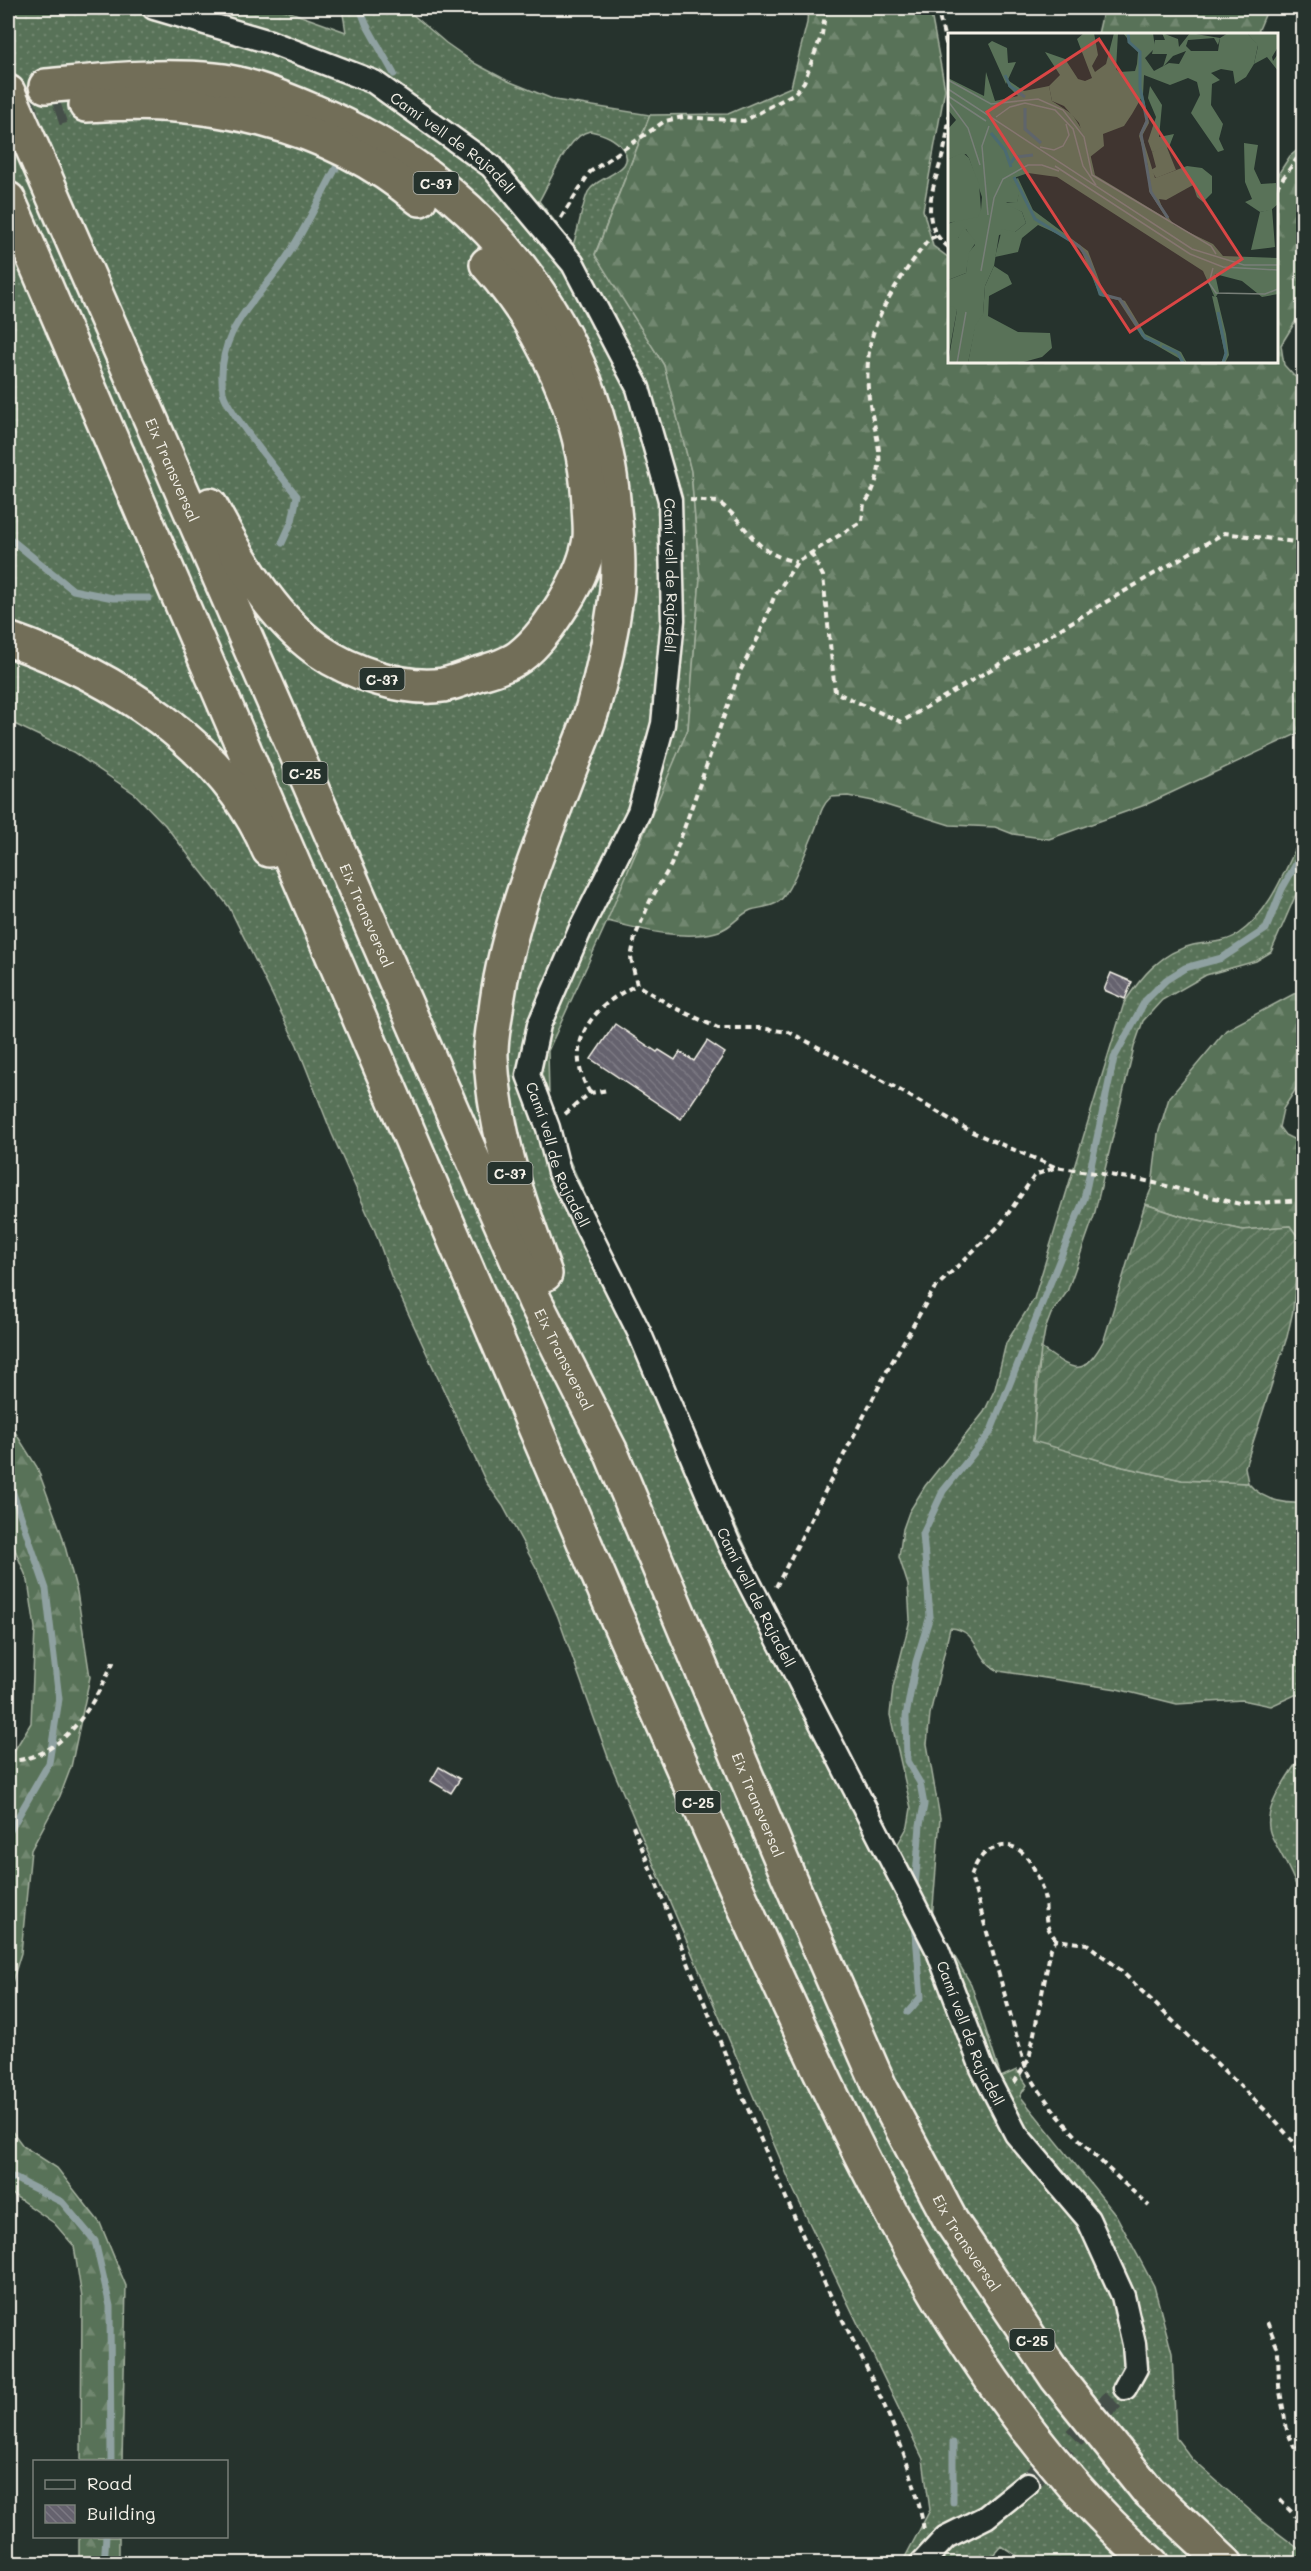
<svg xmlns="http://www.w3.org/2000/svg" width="1311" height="2571" font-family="Mali,sans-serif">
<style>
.grass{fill:url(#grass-dots);stroke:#a6b2a0;stroke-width:1.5;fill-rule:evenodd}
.forest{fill:url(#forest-firs);stroke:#a6b2a0;stroke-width:1.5}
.garden{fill:url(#garden-furrows);stroke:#a6b2a0;stroke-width:1.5}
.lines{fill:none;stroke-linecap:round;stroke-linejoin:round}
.stream{stroke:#8fa1a1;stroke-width:7}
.building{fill:url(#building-back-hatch);stroke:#f4f1e8;stroke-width:1.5}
.minor-tunnel{stroke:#455049;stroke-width:22;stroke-dasharray:22 11;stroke-linecap:butt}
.motorway-tunnel{stroke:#455049;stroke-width:33;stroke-dasharray:33 16;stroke-linecap:butt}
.minor-casing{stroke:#f4f1e8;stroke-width:27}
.motorway-casing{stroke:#f4f1e8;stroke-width:38}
.path{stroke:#f4f1e8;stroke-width:4;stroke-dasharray:6 4.5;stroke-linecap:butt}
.minor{stroke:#26332d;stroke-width:22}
.motorway{stroke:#726e59;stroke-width:33}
.labels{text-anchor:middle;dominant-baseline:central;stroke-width:5;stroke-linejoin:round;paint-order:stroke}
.shield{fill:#26332d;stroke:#b6b8b0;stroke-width:1.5}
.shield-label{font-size:14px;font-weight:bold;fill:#f4f1e8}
.street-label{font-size:15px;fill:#f4f1e8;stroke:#26332d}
.inset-river{fill:none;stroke:#4b6b72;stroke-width:3}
.inset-road{fill:none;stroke:#787f78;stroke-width:1.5}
.view{fill:#da4645;fill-opacity:0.15;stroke:#da4645;stroke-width:3}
.inset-edge{fill:none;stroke:#f4f1e8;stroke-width:3}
</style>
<defs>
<pattern id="grass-dots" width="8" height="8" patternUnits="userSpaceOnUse" patternTransform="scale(1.5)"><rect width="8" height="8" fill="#597258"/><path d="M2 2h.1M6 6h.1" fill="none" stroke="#718770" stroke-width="1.8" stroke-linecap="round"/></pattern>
<pattern id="forest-firs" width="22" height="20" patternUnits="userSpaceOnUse" patternTransform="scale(1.5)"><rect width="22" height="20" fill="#597258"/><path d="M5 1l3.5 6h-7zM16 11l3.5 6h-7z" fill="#718770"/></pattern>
<pattern id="garden-furrows" width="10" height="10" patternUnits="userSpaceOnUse" patternTransform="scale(1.5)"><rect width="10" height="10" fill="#597258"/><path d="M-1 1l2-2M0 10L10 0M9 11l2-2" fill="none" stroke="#718770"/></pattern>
<pattern id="building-back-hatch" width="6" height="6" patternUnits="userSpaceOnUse" patternTransform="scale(1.5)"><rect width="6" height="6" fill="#65626e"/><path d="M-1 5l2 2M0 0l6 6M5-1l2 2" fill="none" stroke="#7c7983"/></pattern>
</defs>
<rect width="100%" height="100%" fill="#26332d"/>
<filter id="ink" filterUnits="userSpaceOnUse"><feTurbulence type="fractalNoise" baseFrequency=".0167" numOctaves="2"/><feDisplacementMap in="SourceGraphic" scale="12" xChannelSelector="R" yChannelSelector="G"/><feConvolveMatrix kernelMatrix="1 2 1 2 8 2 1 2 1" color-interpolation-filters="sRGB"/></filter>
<g filter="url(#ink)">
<g class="grass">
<path d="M8,8H279L346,32L342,8H405L446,43L476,64L508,81L555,100L650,115L595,254L664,365L691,471L700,578L688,729L632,867L548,1051L549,1096L568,1157L778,1618L896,1847L908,1826L911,1808L890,1715L893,1687L910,1620L908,1585L899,1557L903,1529L909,1512L925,1486L984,1412L995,1389L1006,1343L1034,1299L1124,1003C1141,977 1161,952 1193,945C1208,942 1225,943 1238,934C1271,912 1286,867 1303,833V878L1271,952L1256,961L1206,975L1162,1000L1143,1021L1134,1047L1094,1216L1067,1292L1051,1314L1045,1330L1037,1376L1033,1440L1123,1467L1182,1480L1248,1483C1262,1500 1282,1504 1303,1503V1695H1295L1271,1706L1242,1700L1177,1704L1117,1689L999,1671C976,1661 979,1629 950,1628L930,1714L927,1744L940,1818L932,1919L971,1984L1001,2077L1017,2070L1027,2085L1020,2096L1116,2215L1154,2286L1172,2353L1176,2438L1193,2460L1262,2521L1303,2552V2563H1028L1002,2546L987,2563H902L930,2510L923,2459L794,2191L609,1760L558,1617L538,1571L503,1506L486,1482L391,1276L375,1231L332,1134L297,1045L229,907L165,825L135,794L73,752L8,721ZM590,131C601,133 615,138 622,148C640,171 597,175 588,192C581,208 579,229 573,245L539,201C551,181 567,135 590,131Z"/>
<path d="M1303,1752L1304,1890L1298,1891C1292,1871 1281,1855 1272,1837C1258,1810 1291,1774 1303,1752Z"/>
</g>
<g class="forest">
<path d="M808,8H930L945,89L923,210L933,246L949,258L950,362H1276L1277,176L1290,156L1303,146V309L1281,345L1284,365L1294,376L1303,381V731L1145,805L1049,839L1013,834L995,827L950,825L873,801L848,796L831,797C820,807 820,817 815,830C806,851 797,877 784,896C777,907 761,907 751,910C738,915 731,929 716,932C682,941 640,929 607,921L688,729L700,578L691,471L664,365L595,255L650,115L728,114L791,87L807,23Z"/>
<polygon points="1104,8 1268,8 1257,34 1098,34"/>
<polygon points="1303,989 1303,1078 1283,1109 1279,1127 1285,1135 1303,1144 1303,1244 1290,1226 1243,1230 1181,1216 1145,1204 1152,1187 1158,1134 1169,1098 1226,1030"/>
<polygon points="8,1421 37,1467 62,1535 77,1592 90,1677 71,1767 60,1796 31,1850 21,1953 8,1995 8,1761 31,1723 35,1628 28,1581 8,1533"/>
<polygon points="8,2126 23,2146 57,2168 100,2223 126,2286 122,2461 81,2461 82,2298 74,2246 54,2223 8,2191"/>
<rect x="79" y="2537" width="40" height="26"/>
</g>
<path class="garden" d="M1145,1204L1181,1216L1243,1230L1290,1226L1303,1244V1261L1296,1275L1293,1311L1287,1337L1245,1467L1248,1483L1182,1480L1123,1467L1033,1441L1041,1348C1072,1369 1082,1381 1104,1340Z"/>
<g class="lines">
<g class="stream">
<polyline points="360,8 366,24 394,74"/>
<polyline points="8,537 73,590 113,598 149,598"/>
<path d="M282,543L292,521L297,496C283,478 226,410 223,392C214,328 260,300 290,252C307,225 321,196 336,168"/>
<polyline points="8,1479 46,1589 59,1699 49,1763 8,1834"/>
<polyline points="915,1888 920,1825 924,1805 920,1783 907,1761 906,1716 916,1662 930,1616 923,1534 943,1491 990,1433 1084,1199 1114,1058 1145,1001 1166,980 1185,968 1222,958 1266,929 1282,889 1304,850"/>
<polyline points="8,1922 10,1930 8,1937"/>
<polyline points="908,2012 921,1997 915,1923"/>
<polyline points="8,2175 62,2202 95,2241 110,2306 111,2462"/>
<polyline points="953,2443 953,2502"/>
<polyline points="104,2564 106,2536"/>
</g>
</g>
<g class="building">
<polygon points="1111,973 1132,982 1125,999 1104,990"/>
<polygon points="615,1024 657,1052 659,1050 675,1060 680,1052 694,1061 707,1041 725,1053 681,1119 591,1059"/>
<polygon points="439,1767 460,1779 451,1793 431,1781"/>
</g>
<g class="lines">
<polyline class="minor-tunnel" points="1027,2484 1125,2388"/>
<polyline class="motorway-tunnel" points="8,125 62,107"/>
<g class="minor-casing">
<g id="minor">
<path id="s1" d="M154,8L270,42L374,82L491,166L573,264L638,388L670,500L673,620L663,724L639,812L581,928L539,1025L528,1075L548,1128L559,1172L639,1332L728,1542L938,1951L982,2068L1016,2134L1088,2219L1123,2296L1134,2344L1136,2368L1125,2388"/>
<polyline points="921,2564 946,2537 986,2517 1027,2484"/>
</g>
</g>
<g class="motorway-casing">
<g id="motorway">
<path d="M46,86C101,81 159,74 214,80C247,83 282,98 313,111C479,179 600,328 614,510C617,538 620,569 616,597C611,633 603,672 593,707C586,732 574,757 565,781C537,854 508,925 497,1002C495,1020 490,1040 491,1058C495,1134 519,1203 545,1274"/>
<path id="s2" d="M8,92L535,1301L610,1450L789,1878L880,2087L951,2221L1057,2378L1148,2491L1226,2564"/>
<path d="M86,105C203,96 328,121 420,199"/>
<path d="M8,199C210,665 405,1134 609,1600C668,1734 726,1868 787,2000C879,2200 984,2415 1152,2564"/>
<path d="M210,505C237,556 270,616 318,650C349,672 404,691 443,685C454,683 466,678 477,674C491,670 508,665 519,657C538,643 553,620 565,601C577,581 587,561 590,538C591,527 589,513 589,502C584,415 544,328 487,264"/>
<path d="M8,639C111,675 225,745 269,850"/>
</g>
</g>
<g class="path">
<polyline points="937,8 950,59"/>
<path d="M950,113C948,125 947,138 944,150C936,183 914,223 950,248"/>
<polyline points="1276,188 1296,160 1304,155"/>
<polyline points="561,218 590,172 665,121 683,117 744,121 795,93 804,82 822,34 826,8"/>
<path d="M936,236L929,239C905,271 874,312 869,352C867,367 867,383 869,398C873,429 886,453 875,484C872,492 870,498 864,503L862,521L797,562L774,597L759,636L740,671L671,865L650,901L635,937L631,958L637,985L673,1007L718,1028H759L789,1032L889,1084L972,1132L1055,1167L1142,1180L1240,1204L1304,1200"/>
<path d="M690,500L718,502C752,526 749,552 797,562"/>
<polyline points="811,553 823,576 835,692 901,722 1224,533 1304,543"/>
<path d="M590,1093C561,1045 592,1005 637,985"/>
<polyline points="565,1114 590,1093 608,1090"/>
<polyline points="776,1587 888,1369 934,1289 1000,1225 1035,1175 1054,1168"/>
<path d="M8,1761C64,1760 95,1703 115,1658"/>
<path d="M633,1826C691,1969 747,2113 811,2254C851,2344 908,2431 924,2530"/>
<path d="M1056,1940C1053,1935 1048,1930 1047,1924C1045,1916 1046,1908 1045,1900C1040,1878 1026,1838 998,1847C981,1852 977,1861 971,1876L1025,2066C1051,2118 1106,2167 1149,2206"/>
<polyline points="1014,2083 1029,2059 1051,1948 1056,1940 1087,1944 1117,1967 1266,2111 1293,2141 1304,2161"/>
<polyline points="1267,2322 1278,2349 1279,2386 1287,2430 1294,2447 1304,2454"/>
<polyline points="1280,2500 1304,2525"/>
</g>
<use href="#minor" class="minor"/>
<use href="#motorway" class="motorway"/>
</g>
</g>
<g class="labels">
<g class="shield">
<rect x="413.5" y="172" width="45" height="22" rx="4.5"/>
<rect x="359.5" y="668" width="45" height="22" rx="4.5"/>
<rect x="282.5" y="762" width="45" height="22" rx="4.5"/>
<rect x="487.5" y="1162" width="45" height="22" rx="4.5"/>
<rect x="675.5" y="1791" width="45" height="22" rx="4.5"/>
<rect x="1009.5" y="2329" width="45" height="22" rx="4.5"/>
</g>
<g class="shield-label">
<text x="436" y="183">C-37</text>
<text x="382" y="679">C-37</text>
<text x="305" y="773">C-25</text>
<text x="510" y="1173">C-37</text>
<text x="698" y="1802">C-25</text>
<text x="1032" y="2340">C-25</text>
</g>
<g class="street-label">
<text stroke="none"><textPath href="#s1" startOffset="332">Camí vell de Rajadell</textPath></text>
<text stroke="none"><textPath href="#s2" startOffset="412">Eix Transversal</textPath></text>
<text stroke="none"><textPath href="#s1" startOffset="836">Camí vell de Rajadell</textPath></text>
<text stroke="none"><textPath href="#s2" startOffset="898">Eix Transversal</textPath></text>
<text stroke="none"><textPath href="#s1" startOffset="1448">Camí vell de Rajadell</textPath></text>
<text stroke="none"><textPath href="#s2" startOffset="1384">Eix Transversal</textPath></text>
<text stroke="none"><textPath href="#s1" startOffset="1934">Camí vell de Rajadell</textPath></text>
<text stroke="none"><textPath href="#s2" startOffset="1870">Eix Transversal</textPath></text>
<text stroke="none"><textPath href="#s1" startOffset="2420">Camí vell de Rajadell</textPath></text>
<text stroke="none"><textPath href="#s2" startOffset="2356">Eix Transversal</textPath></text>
</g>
</g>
<g transform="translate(948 33)">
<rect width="330" height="330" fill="#26332d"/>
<path d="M214,0L230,6L231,14L242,0L272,5L270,12L266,5L240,7L238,13L246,21L238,18L225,23L215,34L219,21H204L207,7H217ZM299,0H330V14L324,24L325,28L330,21V38L319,24L306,31L310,13ZM38,39L47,68L70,63L60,53L61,48L76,58L101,53L104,68L124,81L138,103L147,142L218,185L201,158L200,133L191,103L198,87L195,62L201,90L194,103L207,145L239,133L254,135L264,143V160L255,169L249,164L245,152L218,167L211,166L215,177L226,192L265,211L275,223L330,225V261L314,264L294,248L267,241L271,259L267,265L255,238L109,144L80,140L66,145L72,157L69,170L58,169L74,179L78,190L67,199L51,202L46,233L37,253L35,282L27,296L20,330H0L9,277L0,275V247L18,240L20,220L27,212L18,196L10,205H0V191L33,177L34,164L21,125L18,121L0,126V96L8,87L0,77V45L36,63ZM324,176L327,214L303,217L312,179Z" fill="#597258"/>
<path d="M136,0H146L150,22L144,33L147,39L158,31L166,0H170L168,36L171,39L187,38L189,31L190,19L175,0H205L207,15L197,25L206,38L221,30L231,31L238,18H270L272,5L280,0H299L310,12L306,31L298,44L287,51L285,38L273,36L263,40L272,47L264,51L263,72L275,91L271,106L276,117L270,119L243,80L252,62L249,49L240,45L222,52L196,42L195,62L184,81L176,93L155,101L156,113L142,124L131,90L116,73L104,68L101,53L112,42L97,19L117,26L130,46L137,48L144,45L129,6ZM44,8L59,15L60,30L68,29L58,51L40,11ZM202,53L214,72L211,104L226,101L221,114L204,119L200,108L208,84L200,65ZM296,110L310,112L306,136L313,151L328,150L330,171L323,177L312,179L297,169L304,166L297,149ZM15,120L21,125L31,151L33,177L30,184L0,190V126ZM70,145L85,177L140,218L156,260L177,268L197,301L233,319L239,330L194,304L170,267L152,263L133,217L114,203L90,192L74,205L70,219L47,224L54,196L67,199L78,190L74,179L56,170L69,169L72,154L61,149ZM16,194L28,209L21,220L18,240L0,247V205H10ZM46,233L60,242L64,251L41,263L40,283L70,299L102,300L104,315L94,324L72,330H20L27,293L35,281L37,253ZM264,263L269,264L278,301L281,322L277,330H273L277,321ZM4,273L9,277L0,325V275Z" fill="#597258"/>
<path d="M218,112L228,137L208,145L203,137L208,134L204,119Z" fill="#597258"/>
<path class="inset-river" d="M180,0L181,9L192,19V54L199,88L193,101L203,159L220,185M57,42L62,53L77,64M77,75V96L93,110M43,100L57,117L63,134M63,130L67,124L85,122M66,144L87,186L131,213L141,227L152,261L172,266L197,305L212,311M270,279L278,320L275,330M214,313L230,320L235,330"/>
<path class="inset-road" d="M0,47L43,71L90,66L115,77L136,104L144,142L263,213L268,221M0,56L244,216L296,232H330M0,63L38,88M0,68L20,95L32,132M48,84L62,74L77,70L107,77L125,96L135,133L148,152M92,114L106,117L115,113L121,102L118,91M107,133L242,221L275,234L330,237M40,182L34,113L41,93M265,235L261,250L268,260L317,261L330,256M33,238L46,165L55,146L80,132H94L111,138M9,330L18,279"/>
<path class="view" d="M151,6L294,226L182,299L39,79Z"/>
<rect width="330" height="330" class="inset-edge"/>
</g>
<rect width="1311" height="2571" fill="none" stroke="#26332d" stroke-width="30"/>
<rect x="15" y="15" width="1281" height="2541" fill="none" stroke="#f4f1e8" stroke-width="2" filter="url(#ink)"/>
<rect x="33" y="2460" width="195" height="78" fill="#26332d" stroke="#787f78" stroke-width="1.5"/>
<rect x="45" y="2480" width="30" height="9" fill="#26332d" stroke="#787f78" stroke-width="1.5"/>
<text x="87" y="2490" font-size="18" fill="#f4f1e8">Road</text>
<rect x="45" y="2505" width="30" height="18" fill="url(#building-back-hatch)" stroke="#787f78" stroke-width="1.5"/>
<text x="87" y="2520" font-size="18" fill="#f4f1e8">Building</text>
</svg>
